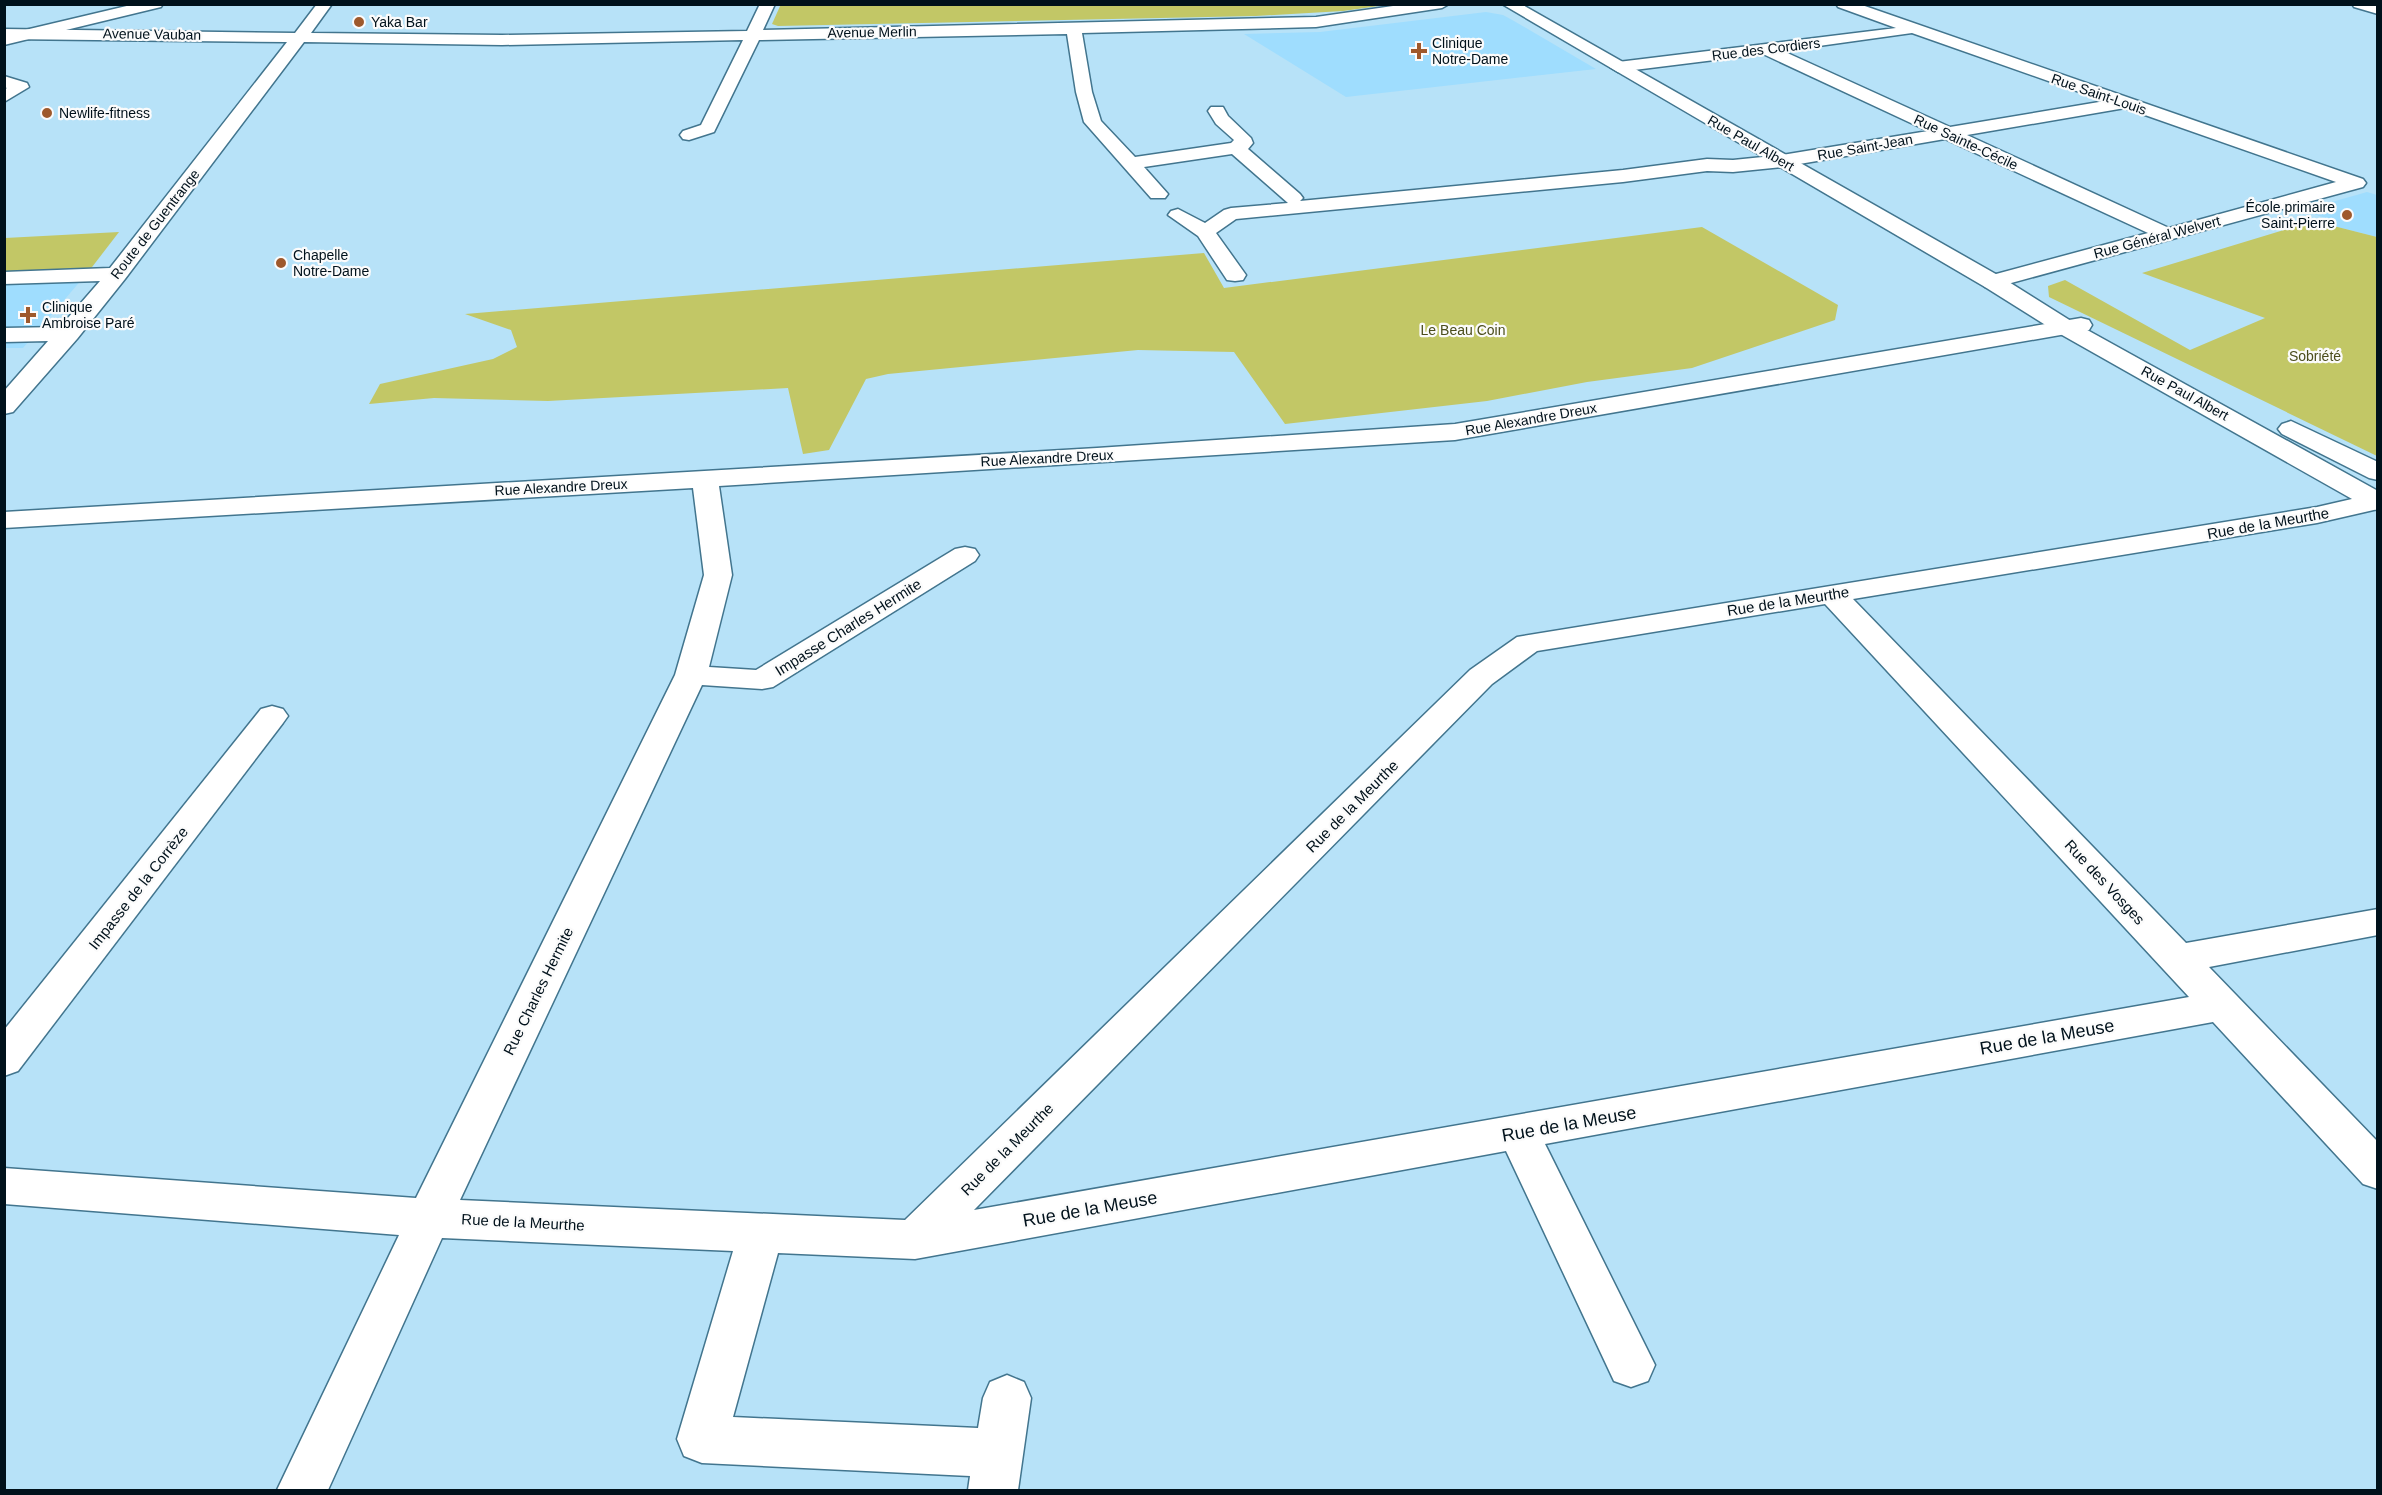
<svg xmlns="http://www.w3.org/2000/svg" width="2382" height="1495" font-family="Helvetica,sans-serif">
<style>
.built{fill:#9fddfe}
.green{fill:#c2c766}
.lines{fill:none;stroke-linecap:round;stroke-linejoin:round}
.minor-casing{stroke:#42758e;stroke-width:3}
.major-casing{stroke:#42758e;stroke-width:3}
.minor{fill:#fff;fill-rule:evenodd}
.major{fill:#fff;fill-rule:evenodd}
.poi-dot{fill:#9e592c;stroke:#fbfbfb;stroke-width:2}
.labels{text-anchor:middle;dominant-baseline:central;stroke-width:4.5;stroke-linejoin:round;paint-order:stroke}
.far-poi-label{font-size:14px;fill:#00111b;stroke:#fbfbfb;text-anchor:start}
.far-street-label{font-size:14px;fill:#00111b;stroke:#fbfbfb}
.far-park-label{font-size:14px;fill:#4b4d1c;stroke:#fbfbfb}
.street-label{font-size:15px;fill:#00111b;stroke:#fbfbfb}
.near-street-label{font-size:18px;fill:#00111b;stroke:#fbfbfb}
</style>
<rect width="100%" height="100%" fill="#b7e2f8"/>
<g class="built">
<polygon points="1486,12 1503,15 1514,21 1596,69 1346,97 1244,34 1320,32"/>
<polygon points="2367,192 2377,195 2377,237 2314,221 2323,217 2309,213 2307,209"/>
<polygon points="89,271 23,348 5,348 4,275"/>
</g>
<g class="green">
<polygon points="781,4 1386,4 1386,5 1343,11 1256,16 778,26 772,24"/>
<polygon points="2314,221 2377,237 2377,456 2049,297 2048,286 2065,280 2190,350 2265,318 2142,273"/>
<polygon points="1702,227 1838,305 1835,320 1692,368 1587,382 1487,401 1285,424 1234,352 1138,350 888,374 866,379 829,450 803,454 788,388 548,401 434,398 369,404 380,384 493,359 517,347 511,330 465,314 1204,253 1224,288"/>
<polygon points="119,232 89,271 5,275 5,238"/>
</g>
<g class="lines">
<g class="minor-casing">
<g id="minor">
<path d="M317,4H332L311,33L502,35L747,31L760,4H775L763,30L1316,17L1407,4H1449L1442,8L1316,27L1082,33L1092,92L1101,121L1135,157L1231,143L1234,140L1216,124L1208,111L1211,107H1223L1228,116L1251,138L1253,143L1248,149L1300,194L1303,198L1300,201L1623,170L1707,159L1733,160L1782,155L1928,131L1763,54L1618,72L1610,67L1618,62L1896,28L1838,7L1836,4H1859L2363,179L2366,183L2363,187L1993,288L1985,287L1982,282L1985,277L2148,233L1945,139L1782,167L1733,172L1707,171L1623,182L1236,219L1216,233L1246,275L1243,280L1235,281L1227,280L1198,236L1168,215L1171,211L1178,209L1205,223L1224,210L1231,208L1288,203L1232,154L1144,167L1168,194L1165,198H1151L1084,122L1076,92L1067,34L759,40L714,132L689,140L683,139L680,135L683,131L701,125L743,40L502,45L304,42L125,279L77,339L13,412L4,414V391L48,341L4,342V328L60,327L100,281L4,284V272L110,268L287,42L4,39V29L295,33ZM1912,33L2105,101L1950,127L1783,51ZM2125,108L2336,182L2169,228L1967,135Z"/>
<polygon points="2352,4 2378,5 2378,14 2354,7"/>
<polygon points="4,76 27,83 29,87 4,102 4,90 7,88 4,87"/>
<path d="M2081,318L2089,320L2092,325L2089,330L1455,440L719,486L732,575L709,667L756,670L955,549L965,547L975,549L979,555L975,561L773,687L762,689L702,685L460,1200L905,1220L1470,670L1517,637L2317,507L2378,493V509L2317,523L1853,599L2186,943L2378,909V935L2209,967L2378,1142V1189L2363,1184L2213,1022L1545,1144L1655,1365L1648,1381L1631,1387L1614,1381L1506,1151L915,1259L778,1253L733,1417L978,1428L983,1398L990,1382L1007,1375L1024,1382L1031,1398L1018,1490H968L970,1476L702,1463L684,1456L677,1439L733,1251L442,1238L328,1490H277L399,1235L4,1204V1168L416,1198L675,675L704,575L693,488L4,528V512L1097,448L1455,424ZM1825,604L2189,997L974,1210L1492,684L1537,651Z"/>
<polygon points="272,706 283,709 288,716 283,723 18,1071 4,1076 4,1030 261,709"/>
</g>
</g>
<g class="major-casing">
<g id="major">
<polygon points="135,4 163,4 161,7 4,45 4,35"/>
<polygon points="1502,4 1521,4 2001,277 2071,321 2378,491 2378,510 2368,508 2055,331 1985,287"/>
<polygon points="2291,421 2378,462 2378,480 2369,478 2282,434 2278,429 2282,424"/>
</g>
</g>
<use href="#minor" class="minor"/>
<use href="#major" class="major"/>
</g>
<g class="poi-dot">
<circle cx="359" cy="22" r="6"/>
<path d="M1416 42h6v6h6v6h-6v6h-6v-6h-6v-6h6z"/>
<circle cx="47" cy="113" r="6"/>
<circle cx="2347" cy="215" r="6"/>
<circle cx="281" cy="263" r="6"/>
<path d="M25 306h6v6h6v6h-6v6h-6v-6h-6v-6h6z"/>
</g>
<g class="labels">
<g class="far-poi-label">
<text x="371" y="22">Yaka Bar</text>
<text x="1432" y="43">Clinique<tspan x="1432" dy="16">Notre-Dame</tspan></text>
<text x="59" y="113">Newlife-fitness</text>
<text x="2335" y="207" text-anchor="end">École primaire<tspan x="2335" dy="16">Saint-Pierre</tspan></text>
<text x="293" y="255">Chapelle<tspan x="293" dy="16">Notre-Dame</tspan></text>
<text x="42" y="307">Clinique<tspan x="42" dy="16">Ambroise Paré</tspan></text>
</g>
<g class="far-street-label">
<text transform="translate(872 32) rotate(-1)">Avenue Merlin</text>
<text transform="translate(152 34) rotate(1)">Avenue Vauban</text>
<text transform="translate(1766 49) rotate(-7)">Rue des Cordiers</text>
<text transform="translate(2099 94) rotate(19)">Rue Saint-Louis</text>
<text transform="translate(1966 142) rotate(25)">Rue Sainte-Cécile</text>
<text transform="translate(1751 143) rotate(30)">Rue Paul Albert</text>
<text transform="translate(1865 147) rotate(-10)">Rue Saint-Jean</text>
<text transform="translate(155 224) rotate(-52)">Route de Guentrange</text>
<text transform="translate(2157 237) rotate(-15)">Rue Général Welvert</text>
<text transform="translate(2185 393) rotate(29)">Rue Paul Albert</text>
<text transform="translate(1531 419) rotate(-10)">Rue Alexandre Dreux</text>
<text transform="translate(1047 458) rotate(-3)">Rue Alexandre Dreux</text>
<text transform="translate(561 487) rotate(-3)">Rue Alexandre Dreux</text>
</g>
<g class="far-park-label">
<text x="1463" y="330">Le Beau Coin</text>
<text x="2315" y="356">Sobriété</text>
</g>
<g class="street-label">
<text transform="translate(2268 523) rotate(-10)">Rue de la Meurthe</text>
<text transform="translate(1788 601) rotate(-9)">Rue de la Meurthe</text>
<text transform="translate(848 627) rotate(-32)">Impasse Charles Hermite</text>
<text transform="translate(1352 806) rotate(-45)">Rue de la Meurthe</text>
<text transform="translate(2105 882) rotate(47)">Rue des Vosges</text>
<text transform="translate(138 888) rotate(-52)">Impasse de la Corrèze</text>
<text transform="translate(538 991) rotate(-64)">Rue Charles Hermite</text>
<text transform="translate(1007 1149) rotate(-45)">Rue de la Meurthe</text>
<text transform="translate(523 1222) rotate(3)">Rue de la Meurthe</text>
</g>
<g class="near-street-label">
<text transform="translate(2047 1037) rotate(-10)">Rue de la Meuse</text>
<text transform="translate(1569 1124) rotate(-10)">Rue de la Meuse</text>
<text transform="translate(1090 1209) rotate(-10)">Rue de la Meuse</text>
</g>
</g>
<rect width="2382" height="1495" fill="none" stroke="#00111b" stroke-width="12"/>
</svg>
